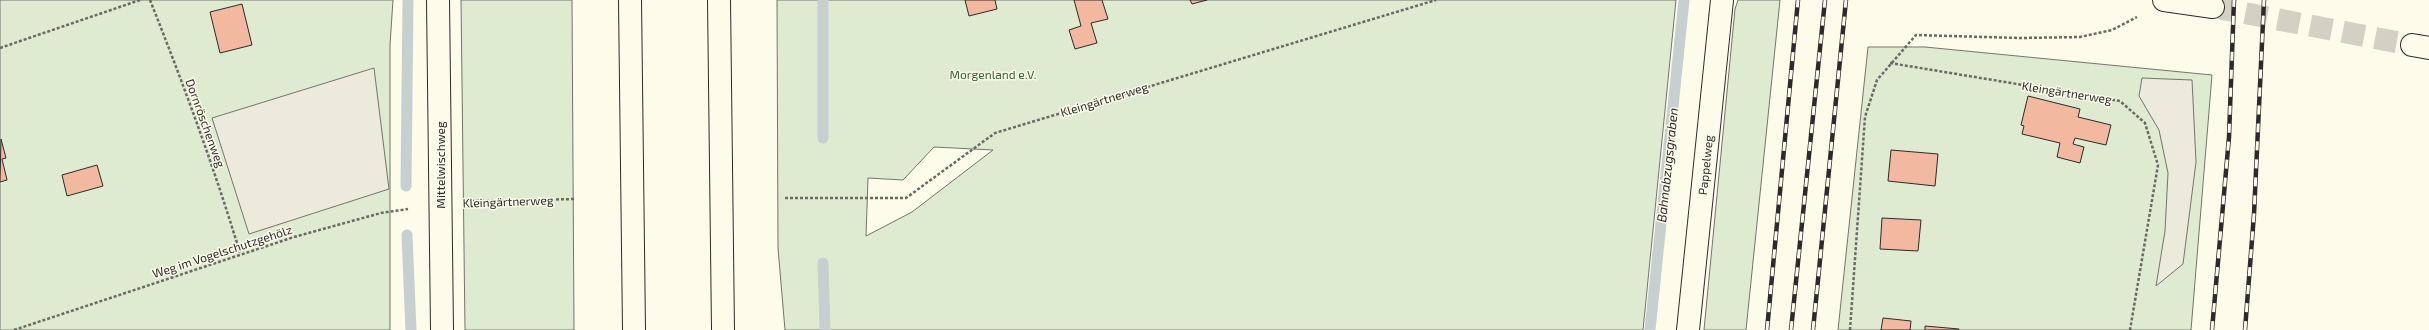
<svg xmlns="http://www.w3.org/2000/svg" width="2429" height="330" font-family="'Exo 2',sans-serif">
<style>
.green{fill:#deebd1;stroke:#74746e;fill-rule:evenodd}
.parking{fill:#eceadb;stroke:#74746e}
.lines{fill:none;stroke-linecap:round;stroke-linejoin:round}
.stream{stroke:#c7d0d0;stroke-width:11}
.building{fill:#f2b8a0;stroke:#2b2b2b}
.street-tunnel{stroke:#d3d1c4;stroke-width:22;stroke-dasharray:22 11;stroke-linecap:butt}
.street-casing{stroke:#2b2b2b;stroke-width:24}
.highway-casing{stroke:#2b2b2b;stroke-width:24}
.path{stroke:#6a6964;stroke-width:2.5;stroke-dasharray:3 2;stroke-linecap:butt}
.street{stroke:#fdfbea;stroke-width:22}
.highway{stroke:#fdfbea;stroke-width:22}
.rail-casing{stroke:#2b2b2b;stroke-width:4.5}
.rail{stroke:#fdfbea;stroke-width:3;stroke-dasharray:9;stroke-linecap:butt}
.labels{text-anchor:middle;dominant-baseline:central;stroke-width:3;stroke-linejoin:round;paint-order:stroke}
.park-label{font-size:12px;fill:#34623c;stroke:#fdfbea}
.street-label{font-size:12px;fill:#2b2b2b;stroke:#fdfbea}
.water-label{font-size:13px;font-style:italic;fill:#2b2b2b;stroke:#fdfbea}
</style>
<rect width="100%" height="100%" fill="#fdfbea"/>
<g class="green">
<polygon points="0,0 393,0 390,45 390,330 0,330"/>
<polygon points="461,0 572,0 574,330 465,330"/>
<path d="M777,0H1676L1643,330H785L778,248ZM934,147L993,150L912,212L866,236L868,178L903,180Z"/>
<polygon points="1738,0 1780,0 1746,330 1704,330 1735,9"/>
<polygon points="1868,47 1925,47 2212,75 2191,330 1838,330"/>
</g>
<g class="parking">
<polygon points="374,68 389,189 249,234 212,118"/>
<polygon points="2142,78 2192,80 2196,162 2183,264 2156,286 2165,231 2168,173 2159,130 2139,96"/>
</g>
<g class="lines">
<g class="stream">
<polyline points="823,138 823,0"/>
<polyline points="406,186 408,0"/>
<polyline points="407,235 411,330"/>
<polyline points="823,263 825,330"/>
<polyline points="1650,330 1684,0"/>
</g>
</g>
<g class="building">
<polygon points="965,0 995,0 997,9 969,16"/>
<polygon points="1074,0 1102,0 1108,19 1091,23 1097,43 1075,49 1069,30 1081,26"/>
<polygon points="1190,0 1207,0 1192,4"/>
<polygon points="242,4 252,45 220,53 210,12"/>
<polygon points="2028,96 2080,109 2078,117 2111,125 2106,145 2075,138 2073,144 2084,147 2080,163 2057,157 2060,143 2022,134 2024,126 2021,125"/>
<polygon points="1,139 6,158 2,159 7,180 0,182"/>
<polygon points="1891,150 1938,154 1935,186 1888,181"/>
<polygon points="97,165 103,186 67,196 62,175"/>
<polygon points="1882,218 1921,220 1918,251 1880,249"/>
<polygon points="1883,318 1911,321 1910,330 1881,330"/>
<polygon points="1925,326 1959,329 1959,330 1925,330"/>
</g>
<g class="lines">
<polyline class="street-tunnel" points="2213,7 2412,45"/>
<g class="street-casing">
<g id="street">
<polyline points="438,0 442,330"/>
<polyline points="2164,0 2213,7"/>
<polyline points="2412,45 2429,48"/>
<polyline points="1688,330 1722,0"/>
</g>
</g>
<g class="highway-casing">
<g id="highway">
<polyline points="630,0 634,330"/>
<polyline points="719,0 723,330"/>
</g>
</g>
<g class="path">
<path d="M150,0C183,83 214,167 240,253"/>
<polyline points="0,48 140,0"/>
<polyline points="1890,63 2120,101 2145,123 2158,165 2130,330"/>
<polyline points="785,198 906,198 995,133 1436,0"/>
<polyline points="471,201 576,199"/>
<polyline points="14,330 294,237 381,213 408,209"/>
<polyline points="1850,330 1865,117 1877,80 1916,35 2020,38 2080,37 2112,30 2137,17"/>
</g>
<use href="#street" class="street"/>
<use href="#highway" class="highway"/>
<g class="rail-casing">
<g id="rail">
<polyline points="1767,330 1798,0"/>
<polyline points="1791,330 1825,0"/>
<polyline points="1813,330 1846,0"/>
<polyline points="2212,330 2229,137 2234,0"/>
<polyline points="2245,330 2254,214 2264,0"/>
</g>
</g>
<use href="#rail" class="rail"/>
</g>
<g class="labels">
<g class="park-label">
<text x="993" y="74">Morgenland e.V.</text>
</g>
<g class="street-label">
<text transform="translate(2067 92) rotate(9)">Kleingärtnerweg</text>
<text transform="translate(1104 99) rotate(-17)">Kleingärtnerweg</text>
<text transform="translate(206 123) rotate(70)">Dornröschenweg</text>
<text transform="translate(440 165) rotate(-90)">Mittelwischweg</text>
<text transform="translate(1705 165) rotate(-84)">Pappelweg</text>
<text transform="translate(508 201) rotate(-2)">Kleingärtnerweg</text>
<text transform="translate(222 251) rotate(-18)">Weg im Vogelschutzgehölz</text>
</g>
<g class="water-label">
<text transform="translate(1667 165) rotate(-84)">Bahnabzugsgraben</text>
</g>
</g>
</svg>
